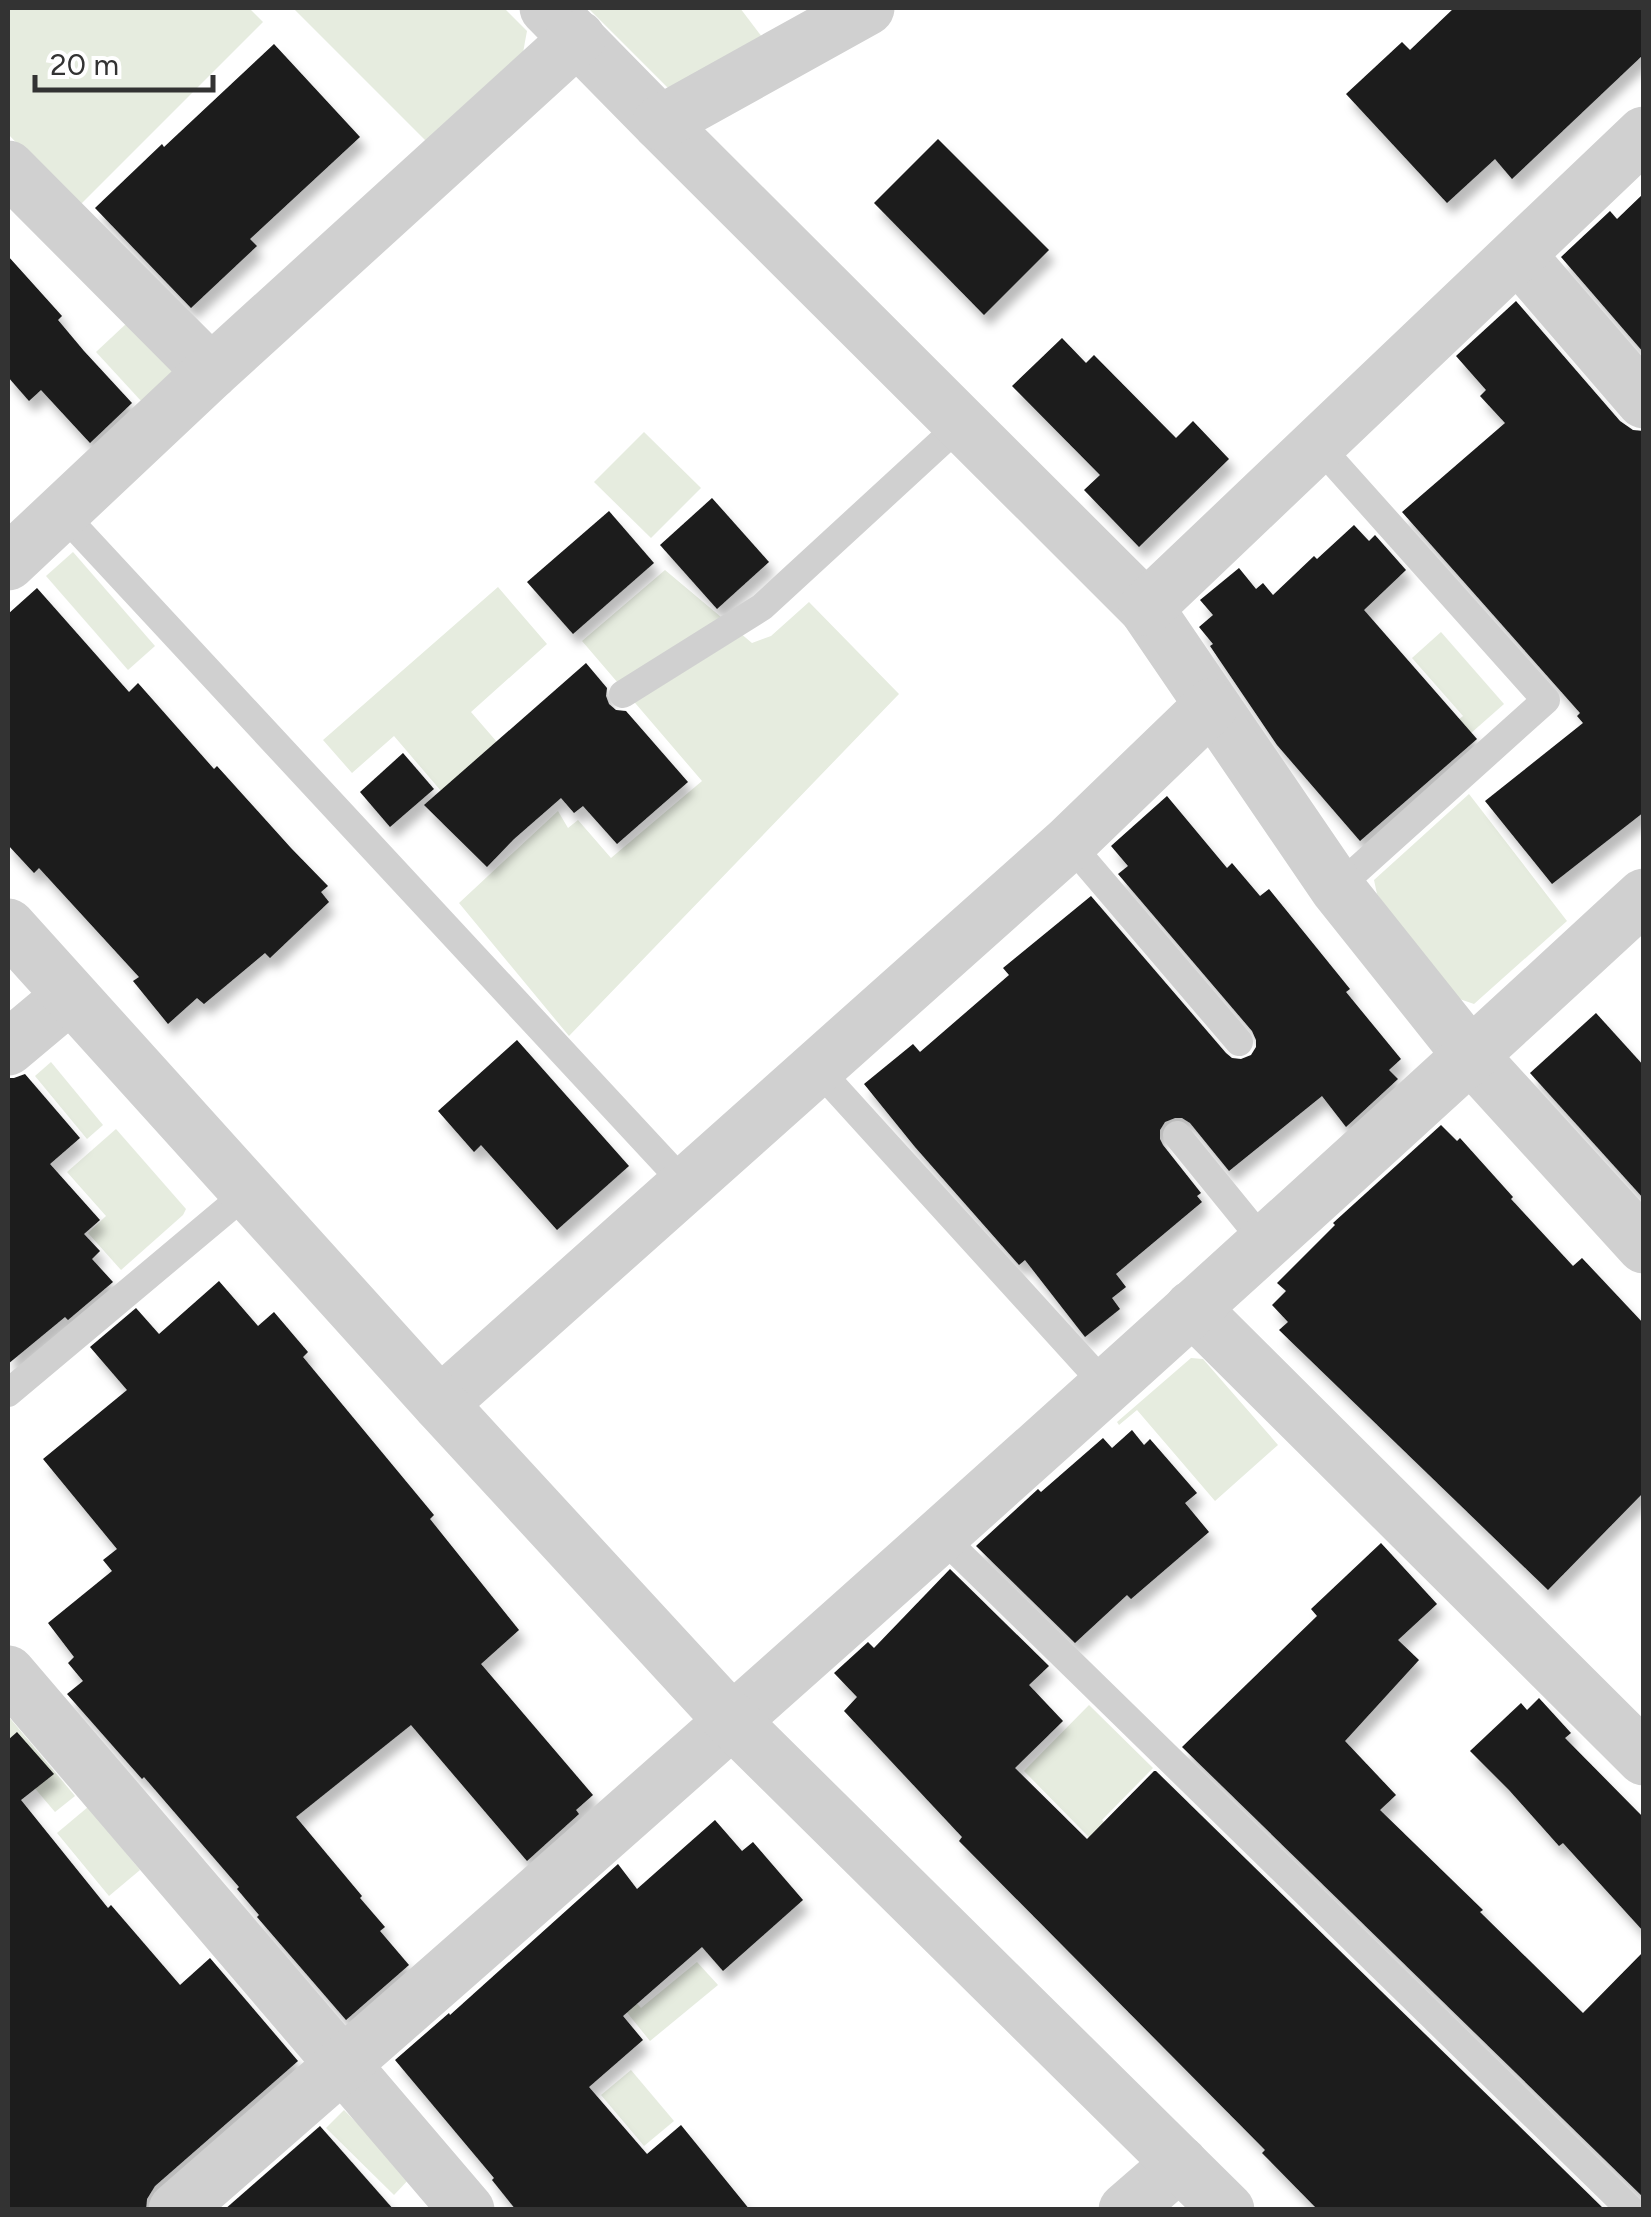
<svg xmlns="http://www.w3.org/2000/svg" width="1651" height="2217" font-family="Figtree,sans-serif">
<style>
.green{fill:#e6ecdf}
.building{fill:#1a1a1a;filter:url(#shadow)}
.lines{fill:none;stroke-linecap:round;stroke-linejoin:round}
.service{stroke:#d0d0d0;stroke-width:28}
.minor{stroke:#d0d0d0;stroke-width:55}
.tertiary{stroke:#d0d0d0;stroke-width:55}
</style>
<defs>
<filter id="shadow"><feDropShadow dx="6" dy="11" stdDeviation="5" flood-color="#0004"/></filter>
</defs>
<rect width="100%" height="100%" fill="#fff"/>
<g class="green">
<polygon points="8,8 249,8 263,22 78,207 8,134"/>
<polygon points="293,8 504,8 527,31 522,58 433,148"/>
<polygon points="588,8 740,8 762,37 672,92"/>
<polygon points="127,323 174,373 142,402 96,352"/>
<polygon points="644,432 701,488 651,538 594,482"/>
<polygon points="73,552 155,646 128,670 46,576"/>
<polygon points="665,570 752,643 771,636 809,602 899,694 569,1036 459,903 558,811 568,828 578,820 611,858 702,781 582,641"/>
<polygon points="498,587 547,644 471,712 503,749 447,798 394,736 352,773 323,740"/>
<polygon points="1441,632 1504,704 1454,748 1442,734 1463,716 1412,658"/>
<polygon points="1469,794 1567,921 1474,1004 1448,995 1377,894 1374,880"/>
<polygon points="51,1062 103,1125 87,1139 35,1076"/>
<polygon points="116,1129 186,1209 183,1215 121,1270 88,1233 106,1216 67,1172"/>
<polygon points="1191,1358 1203,1359 1278,1445 1215,1501 1137,1410 1119,1425 1117,1422"/>
<polygon points="1089,1705 1153,1768 1102,1820 1144,1863 1129,1878 1024,1771"/>
<polygon points="8,1716 75,1796 55,1812 10,1759 15,1755 8,1746"/>
<polygon points="88,1807 140,1870 109,1896 57,1833"/>
<polygon points="697,1962 718,1985 650,2041 600,1979 609,1971 641,2008"/>
<polygon points="631,2070 674,2121 644,2146 601,2095"/>
<polygon points="344,2110 411,2177 394,2195 326,2128"/>
</g>
<g class="building">
<polygon points="1454,8 1644,8 1644,54 1512,179 1495,159 1447,203 1346,94 1402,42 1410,50"/>
<polygon points="274,44 360,137 250,239 257,246 191,308 95,208 162,144 164,147"/>
<polygon points="938,139 1049,250 984,315 874,203"/>
<polygon points="1644,193 1644,353 1561,257 1610,211 1617,219"/>
<polygon points="8,256 62,316 58,320 84,351 132,403 90,443 41,390 29,401 8,377"/>
<polygon points="1516,301 1620,421 1633,430 1644,431 1644,812 1552,884 1485,801 1583,723 1577,716 1580,713 1402,512 1505,423 1480,396 1486,390 1456,356"/>
<polygon points="1062,338 1086,363 1094,355 1176,438 1193,421 1229,459 1139,547 1084,490 1100,475 1012,386"/>
<polygon points="712,498 769,562 717,609 660,545"/>
<polygon points="609,511 654,563 573,634 527,582"/>
<polygon points="1354,525 1369,541 1375,535 1406,570 1364,610 1477,739 1360,841 1277,745 1210,646 1213,644 1199,627 1213,615 1200,600 1239,568 1256,589 1263,583 1273,595 1314,556 1317,559"/>
<polygon points="37,588 129,692 138,683 214,769 217,766 291,848 328,886 321,892 329,902 270,958 265,953 204,1004 197,998 168,1024 133,981 139,977 39,868 34,873 8,845 8,614"/>
<polygon points="586,663 607,688 606,696 609,704 616,710 626,711 688,782 617,844 583,806 574,813 561,798 514,839 487,867 424,805"/>
<polygon points="403,753 434,789 390,827 360,792"/>
<polygon points="1167,796 1227,868 1232,863 1260,896 1269,889 1350,989 1346,992 1401,1059 1389,1070 1398,1079 1346,1127 1322,1096 1229,1171 1190,1123 1182,1118 1175,1118 1165,1122 1160,1130 1160,1139 1163,1145 1201,1193 1197,1196 1202,1202 1116,1274 1126,1287 1112,1298 1120,1309 1085,1337 1025,1260 1019,1265 915,1147 864,1084 913,1044 920,1052 1009,975 1003,968 1091,896 1226,1053 1232,1058 1241,1059 1251,1055 1256,1047 1256,1040 1252,1031 1118,874 1128,866 1111,846"/>
<polygon points="1596,1013 1644,1066 1644,1199 1530,1073"/>
<polygon points="517,1040 629,1166 557,1230 481,1145 474,1152 438,1111"/>
<polygon points="25,1074 80,1138 50,1164 100,1220 84,1234 100,1251 92,1259 113,1282 68,1320 65,1317 8,1364 8,1078 14,1078"/>
<polygon points="1441,1125 1457,1141 1460,1138 1513,1197 1511,1199 1573,1266 1582,1258 1644,1324 1644,1492 1548,1590 1279,1330 1288,1322 1272,1305 1286,1291 1277,1283 1335,1225 1333,1223"/>
<polygon points="219,1281 258,1326 274,1312 308,1352 303,1357 434,1515 430,1519 519,1630 481,1664 593,1795 576,1810 579,1814 527,1861 411,1725 296,1817 362,1896 360,1898 385,1927 380,1931 409,1965 346,2020 257,1917 259,1915 237,1889 239,1887 144,1777 142,1779 67,1694 83,1681 68,1663 74,1657 48,1623 112,1571 103,1560 117,1549 43,1459 127,1390 90,1347 136,1308 159,1334"/>
<polygon points="1132,1430 1144,1445 1150,1439 1197,1493 1185,1503 1209,1532 1131,1599 1127,1595 1075,1643 976,1546 1038,1489 1041,1492 1103,1438 1112,1448"/>
<polygon points="1381,1543 1437,1604 1398,1640 1419,1660 1345,1741 1396,1795 1380,1810 1483,1910 1480,1912 1583,2013 1644,1951 1644,2198 1182,1747 1317,1616 1311,1609"/>
<polygon points="950,1569 1049,1666 1029,1685 1063,1721 1015,1768 1087,1839 1154,1771 1156,1771 1605,2210 1318,2210 1262,2153 1265,2150 959,1841 962,1837 844,1711 857,1697 834,1673 868,1642 874,1648"/>
<polygon points="1539,1698 1571,1733 1565,1738 1644,1818 1644,1932 1563,1843 1559,1846 1509,1790 1470,1751 1521,1703 1527,1710"/>
<polygon points="17,1732 54,1774 21,1800 108,1908 111,1905 180,1985 210,1958 298,2061 155,2186 147,2199 146,2210 8,2210 8,1740"/>
<polygon points="715,1820 742,1851 753,1842 803,1900 723,1971 702,1947 623,2016 643,2040 589,2087 647,2154 681,2125 750,2210 516,2210 492,2180 494,2178 395,2060 449,2013 450,2015 618,1864 637,1889"/>
<polygon points="320,2126 394,2210 224,2210"/>
</g>
<g class="lines">
<g class="service">
<polyline points="1318,445 1546,700 1337,888"/>
<polyline points="61,512 685,1184"/>
<polyline points="623,694 762,607 961,424"/>
<polyline points="1069,843 1239,1042"/>
<polyline points="816,1067 1106,1386"/>
<polyline points="1177,1135 1264,1242"/>
<polyline points="8,1393 249,1191"/>
<polyline points="940,1535 1631,2210"/>
</g>
<g class="minor">
<polyline points="547,8 660,123 1146,608 1337,888 1471,1056 1644,1246"/>
<polyline points="660,123 867,8"/>
<polyline points="8,168 211,372"/>
<polyline points="1518,255 1644,401"/>
<polyline points="8,563 211,372 578,38"/>
<polyline points="1146,608 1644,134"/>
<polyline points="8,1048 70,996"/>
<polyline points="1192,1308 1644,1758"/>
<polyline points="440,1404 1069,843 1211,706"/>
<polyline points="8,1673 467,2210"/>
<path d="M176,2210C671,1779 1161,1342 1644,896"/>
<polyline points="1126,2210 1180,2163"/>
</g>
<polyline class="tertiary" points="8,926 440,1404 733,1722 1227,2210"/>
</g>
<rect width="1651" height="2217" fill="none" stroke="#333333" stroke-width="20"/>
<path d="M35 75v15h178v-15" fill="none" stroke="#333333" stroke-width="5"/>
<text x="50" y="75" font-size="30" fill="#333333" stroke="#ffffff" stroke-width="8" paint-order="stroke">20 m</text>
</svg>
